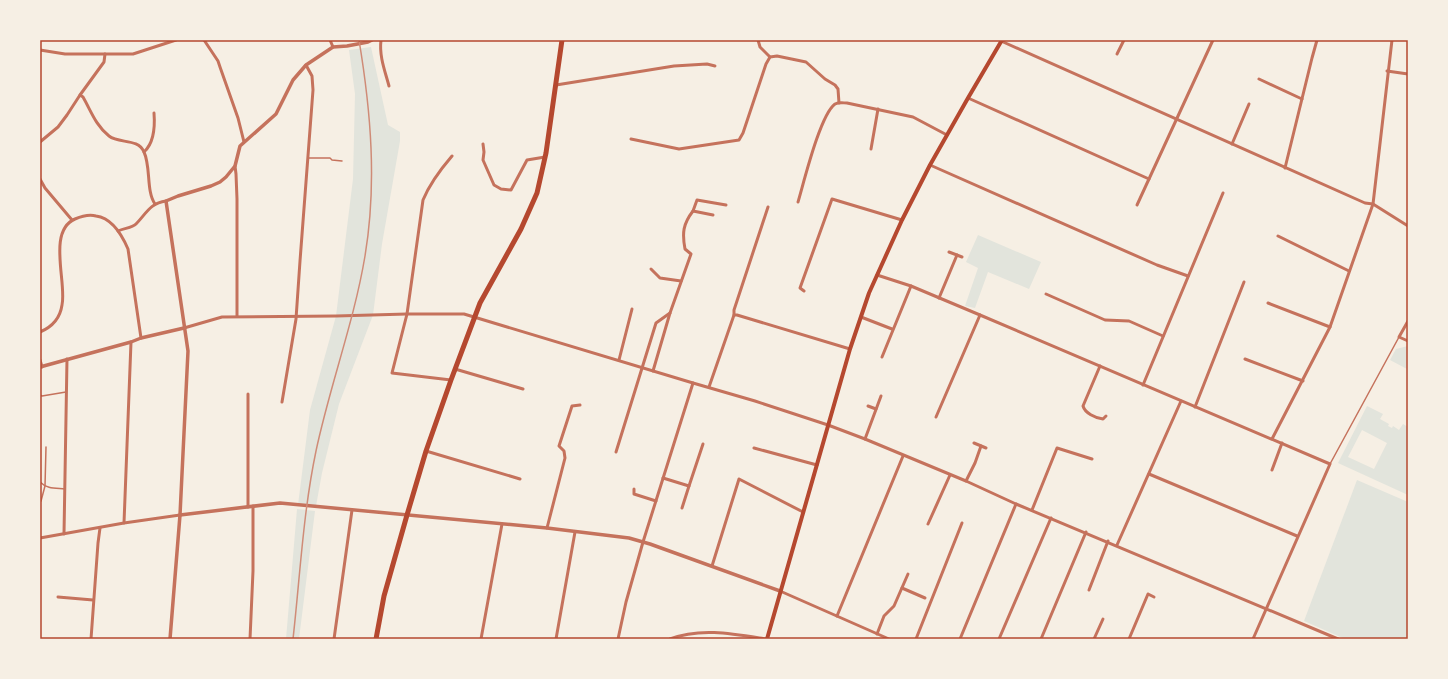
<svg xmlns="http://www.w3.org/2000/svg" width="1448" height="679" font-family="Montserrat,sans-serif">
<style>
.green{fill:#e2e4dc;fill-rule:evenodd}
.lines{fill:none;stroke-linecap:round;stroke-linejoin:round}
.service{stroke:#c5725c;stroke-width:1.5}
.minor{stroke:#c5725c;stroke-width:3}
.tertiary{stroke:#c5725c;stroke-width:3.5}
.secondary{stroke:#b5482f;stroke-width:4}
.trunk{stroke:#b5482f;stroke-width:5}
.rail{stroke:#cf8b77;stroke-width:1.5}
.neatline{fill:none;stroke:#b5482f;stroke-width:1.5}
</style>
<rect width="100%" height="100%" fill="#f6efe4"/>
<g class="green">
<polygon points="371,47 388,125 400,132 400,141 382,244 373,315 339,404 322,473 316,506 298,505 310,410 336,316 353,179 355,94 349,50"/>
<polygon points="978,235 1041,262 1029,289 988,272 975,308 965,306 978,268 966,262"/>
<polygon points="1408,346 1408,367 1407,369 1390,360 1396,349"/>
<path d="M1367,406L1383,414L1380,419L1389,424L1388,426L1392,428L1393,426L1399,430L1403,424L1408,427V495L1338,463ZM1362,430L1387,443L1374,469L1348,457Z"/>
<polygon points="1357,480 1408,502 1408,639 1345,639 1304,621"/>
<polygon points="297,509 315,511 299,639 286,639"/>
</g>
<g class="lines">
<g class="service">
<polyline points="308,158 330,158 332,160 342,161"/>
<polyline points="40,395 42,396 66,392"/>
<polyline points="1330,464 1399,337"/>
<path d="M40,482C47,489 55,488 65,489"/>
<polyline points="41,501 45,486 46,447"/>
</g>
<g class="minor">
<polyline points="204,40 218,61 220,67 238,118 244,142"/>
<polyline points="330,40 333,47"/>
<path d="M381,40C379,56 385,71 389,86"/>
<polyline points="758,40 760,47 770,57"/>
<polyline points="1001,41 1365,203 1373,204 1408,226"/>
<polyline points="40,50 65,54 133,54 176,40"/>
<polyline points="1117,54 1124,40"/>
<polyline points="1387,71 1408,74"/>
<polyline points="1259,79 1302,99"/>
<polyline points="556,85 674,66 707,64 715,66"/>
<path d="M80,95L83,97C91,111 96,126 109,136C119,144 138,138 144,152C151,167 146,191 155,204"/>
<polyline points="968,98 1149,179"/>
<polyline points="631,139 679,149 739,140 743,133 766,64 770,57 777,56 806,62 825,79 835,85 838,89 839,103"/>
<polyline points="40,142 58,127 67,115 80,95 104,62 105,54"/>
<polyline points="483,144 484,152 483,160 494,185 501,189 511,190 527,160 545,157"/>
<polyline points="1232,144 1249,104"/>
<polyline points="871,149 878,109"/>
<path d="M144,152C154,143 155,126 154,113"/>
<polyline points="930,165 1157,265 1188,276"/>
<polyline points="235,166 236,174 237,199 237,316"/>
<polyline points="1285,168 1312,58 1317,40"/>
<polyline points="40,179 45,188 72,220"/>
<path d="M798,202C804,182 820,115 835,104C839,102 843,103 847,103L913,117L947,135"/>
<polyline points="1137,205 1213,40"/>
<polyline points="713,215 693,211 697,200 726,205"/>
<path d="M118,231C124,228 132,228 136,224C146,214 150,203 166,201"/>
<polyline points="1278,236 1349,271"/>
<polyline points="949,252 962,257"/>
<polyline points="651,269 660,278 681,281"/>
<polyline points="877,275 911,286 980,315 1330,464 1253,639"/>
<polyline points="804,291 800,288 832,199 902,220"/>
<polyline points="1046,294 1105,320 1129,321 1163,336"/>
<polyline points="939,298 957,255"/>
<polyline points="1268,303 1330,327"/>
<polyline points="734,315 737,315 850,349"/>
<polyline points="861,317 892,329"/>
<polyline points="1408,321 1399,337 1408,341"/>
<polyline points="184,328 222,317 336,316 407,314 464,314 474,317 693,383 755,401 828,425 865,439 966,481 1016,504 1338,639"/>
<path d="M40,332C52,327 60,319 62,305C67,283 47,231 75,219C82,216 88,214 96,216C112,218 122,235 128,249L141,338"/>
<polyline points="882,357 911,286"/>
<polyline points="1245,359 1303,381"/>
<polyline points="40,360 42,367"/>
<polyline points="619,360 632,309"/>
<path d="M1100,366L1083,406C1085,413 1095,418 1103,419L1106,416"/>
<polyline points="455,369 523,389"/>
<path d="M653,371L670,313L691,254L685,249C682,233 683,224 693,211"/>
<path d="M451,380L392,373L407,314L423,200C430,183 440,170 452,156"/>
<polyline points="1143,385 1223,193"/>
<polyline points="709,387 734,315 734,310 768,207"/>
<polyline points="248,394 248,507"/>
<polyline points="282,402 296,319 300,261 313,90 312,76 306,65"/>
<polyline points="868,406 876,409"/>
<polyline points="1195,407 1244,282"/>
<polyline points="936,417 980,315"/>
<polyline points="865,439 881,396"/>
<polyline points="1272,439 1330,327 1373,204 1392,40"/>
<polyline points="974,443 986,448"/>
<polyline points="754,448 817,465"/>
<polyline points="426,451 520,479"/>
<polyline points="616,452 656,323 670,313"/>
<polyline points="1272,470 1282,443"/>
<polyline points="1149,474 1297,536"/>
<polyline points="663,478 689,486 703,444"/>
<polyline points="966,481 975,463 981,446"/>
<polyline points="634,489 634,494 656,501"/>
<polyline points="682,508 689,486"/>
<polyline points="1032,510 1057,448 1092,459"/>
<polyline points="124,523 131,342"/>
<polyline points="928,524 950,475"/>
<polyline points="547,528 565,458 564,451 559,446 572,406 580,405"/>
<polyline points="64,534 67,359"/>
<polyline points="40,538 124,523 180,515"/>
<polyline points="1117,545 1181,401"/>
<polyline points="712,566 739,479 803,512"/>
<polyline points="902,588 925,598"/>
<polyline points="1089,590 1108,541"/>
<polyline points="780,591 889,639"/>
<polyline points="58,597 93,600"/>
<polyline points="837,616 903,456"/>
<polyline points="877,634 884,616 894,606 908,574"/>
<polyline points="91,639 98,543 100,528"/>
<polyline points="250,639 253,571 253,506"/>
<polyline points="334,639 352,510"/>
<polyline points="481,639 502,524"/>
<polyline points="556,639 575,532"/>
<polyline points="618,639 626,602 643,542 693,383"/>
<path d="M670,639C700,627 735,634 766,639"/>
<polyline points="916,639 962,523"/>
<polyline points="960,639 1016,504"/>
<polyline points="999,639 1051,518"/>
<polyline points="1041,639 1086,532"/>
<polyline points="1094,639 1103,619"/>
<polyline points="1129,639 1148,594 1154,597"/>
</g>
<g class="tertiary">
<polyline points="40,367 131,342 141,338 184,328"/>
<polyline points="180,515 280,503 547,528 629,538 650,544 780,591"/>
<polyline points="170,639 180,515 188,351 166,201 178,196 211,186 220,182 226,177 235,166 240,146 276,114 293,80 306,65 333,47 347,46 368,42 372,40"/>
</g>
<polyline class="secondary" points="767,639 850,349 869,293 902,220 930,165 968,98 1002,40"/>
<polyline class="trunk" points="376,639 384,596 407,515 426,451 451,380 480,303 521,229 537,193 546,153 562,40"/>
<path class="rail" d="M293,639C300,577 303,513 316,451C330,385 354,322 365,256C377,184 371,112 359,40"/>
</g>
<rect width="1448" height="679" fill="none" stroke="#f6efe4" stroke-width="82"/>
<rect x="41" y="41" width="1366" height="597" class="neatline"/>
</svg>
